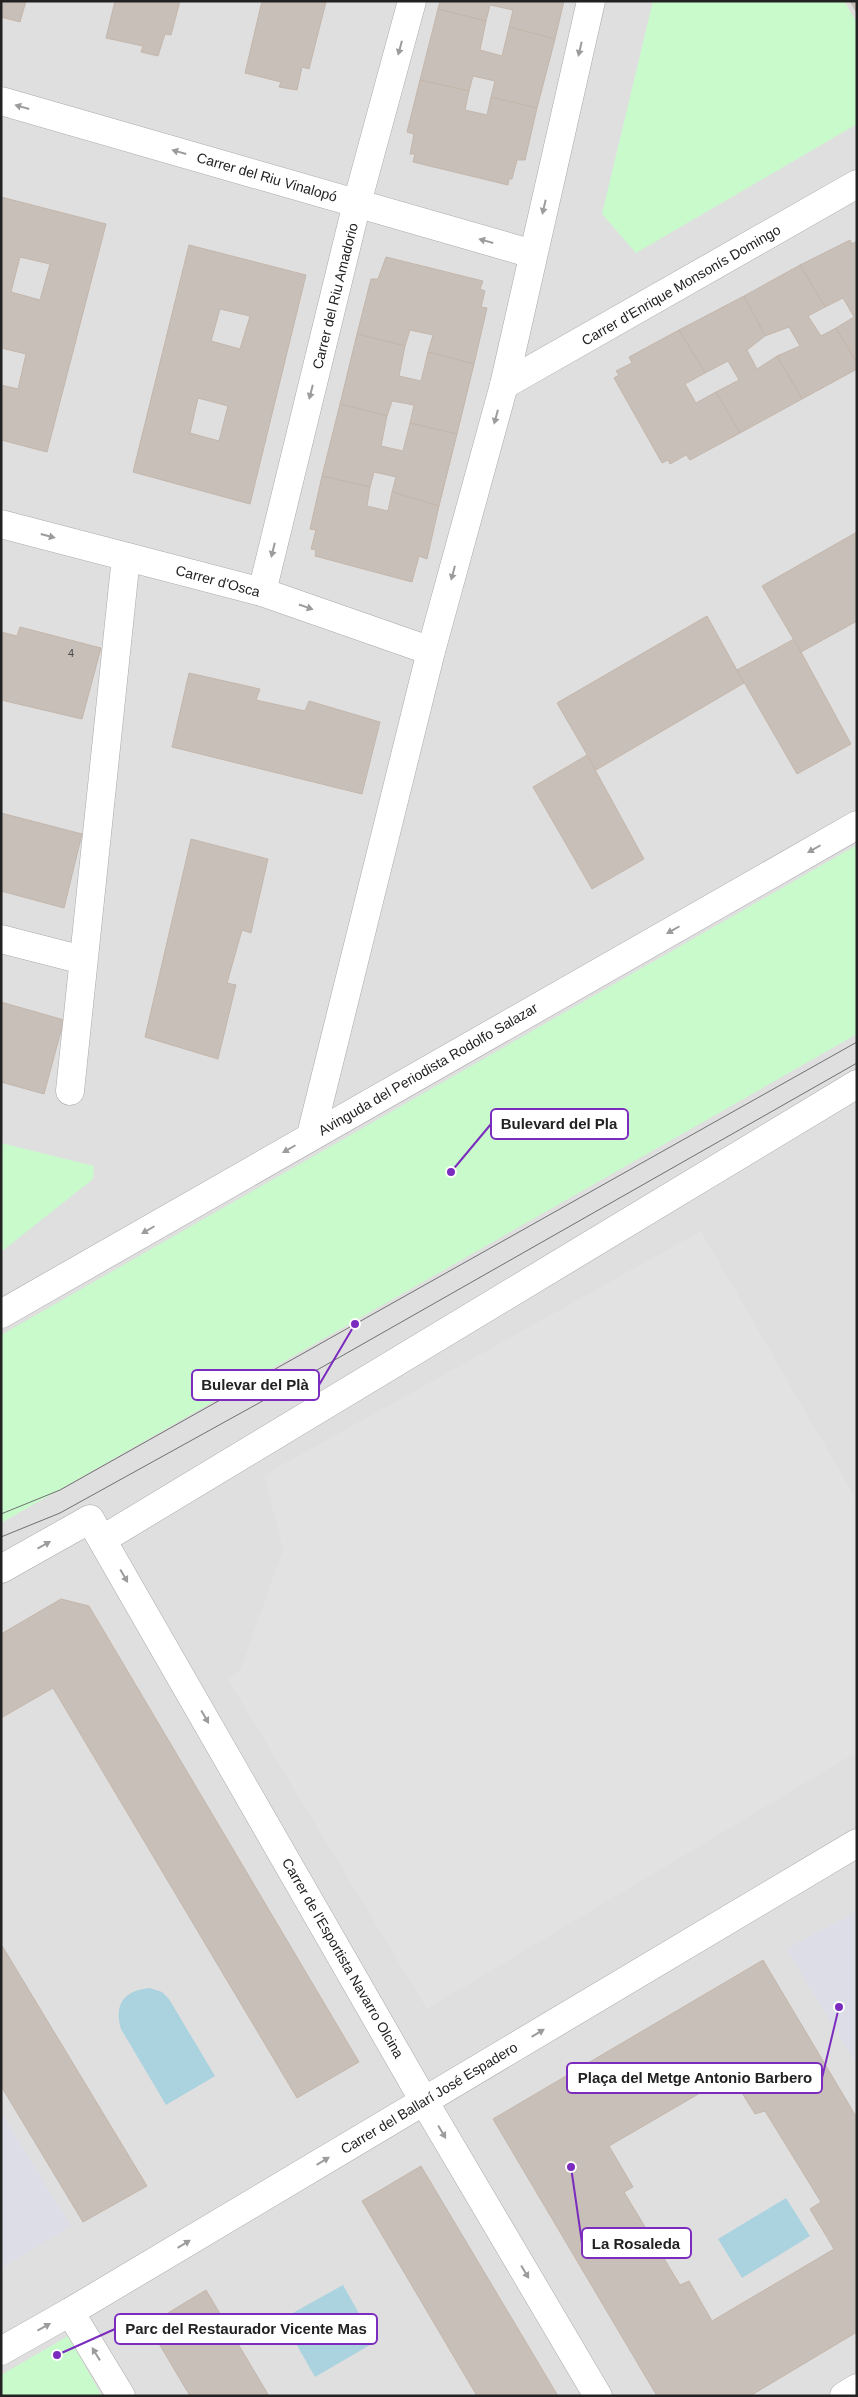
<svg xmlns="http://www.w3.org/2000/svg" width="858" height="2397" font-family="Helvetica,sans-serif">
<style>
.residential{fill:#e0dfdf}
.park{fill:#c8facc}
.parking{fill:#e2e2e2}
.plaza{fill:#dddde8}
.water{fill:#aad3df}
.building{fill:#c7bfb8;stroke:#c4b6ab;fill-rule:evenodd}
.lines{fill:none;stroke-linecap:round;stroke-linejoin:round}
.minor-casing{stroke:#a9a9a9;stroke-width:29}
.minor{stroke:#fff;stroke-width:28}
.tram{stroke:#707070;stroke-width:1}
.oneway{fill:#9c9c9c}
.labels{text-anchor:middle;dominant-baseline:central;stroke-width:5;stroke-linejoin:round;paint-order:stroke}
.number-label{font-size:11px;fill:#4b4948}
.street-label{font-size:14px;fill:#222;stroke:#fff}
.leader{fill:none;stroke:#7b2cbf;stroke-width:2}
.callout-dot{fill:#7b2cbf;stroke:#fff;stroke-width:2}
.callout{fill:#fff;stroke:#7b2cbf;stroke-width:2}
.callout-label{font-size:15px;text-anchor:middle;font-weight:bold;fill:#222}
</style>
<rect width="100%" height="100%" fill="#f2efe9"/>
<rect class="residential" x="1" y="1" width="856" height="2395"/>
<g class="park">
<polygon points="653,1 844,1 857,23 857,124 636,253 602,214"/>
<polygon points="857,845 857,1034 1,1523 1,1335"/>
<polygon points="1,1143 94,1166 93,1179 1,1252"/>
<polygon points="68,2336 102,2396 1,2396 1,2375"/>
</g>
<polygon class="parking" points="701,1231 857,1501 857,1752 427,2009 227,1678 240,1670 283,1550 264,1475"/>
<g class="plaza">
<polygon points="857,1911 857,2065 786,1949"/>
<polygon points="1,2112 71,2226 1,2268"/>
</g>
<g class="water">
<path d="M150,1988L162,1992L169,1999L215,2076L166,2105L121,2029C113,2003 126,1990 150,1988Z"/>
<polygon points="786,2198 810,2236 742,2278 718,2239"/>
<polygon points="343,2285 375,2342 315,2377 282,2319"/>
</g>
<g class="building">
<polygon points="1,1 26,1 20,22 1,17"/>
<polygon points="115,1 180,1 171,35 165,34 158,56 141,52 143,46 106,38"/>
<polygon points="262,1 326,2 309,69 302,67 297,90 279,87 281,82 245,73"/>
<polygon points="440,1 564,1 555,39 509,27 513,10 490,5 486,21 438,9"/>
<polygon points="850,1 857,1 857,13"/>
<polygon points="438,9 486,21 480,50 502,56 509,27 555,39 537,108 491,97 495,81 473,76 469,91 420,80"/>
<polygon points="420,80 469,91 465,110 487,115 491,97 537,108 525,160 517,160 512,179 509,179 508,185 413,162 415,154 410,154 414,134 407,132"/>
<path d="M1,197L106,224L47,452L1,440V385L18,389L26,354L1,348ZM20,257L50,264L40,300L11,292Z"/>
<polygon points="850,240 852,244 857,241 857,363 836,328 854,317 843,298 825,307 800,265"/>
<path d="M189,245L306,275L250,504L133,472ZM220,309L250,316L240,349L211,341ZM198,398L228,406L219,441L190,433Z"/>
<polygon points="386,257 483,281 480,289 485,291 481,307 487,308 474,364 428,352 433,335 410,330 405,346 357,334 371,279 378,279"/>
<polygon points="800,265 825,307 808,316 821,336 836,328 857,363 857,369 802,399 777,356 800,346 789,327 765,336 744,296"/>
<polygon points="744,296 765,336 747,350 757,369 777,356 802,399 740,433 716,392 739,380 728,361 705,373 679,330"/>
<polygon points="679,330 705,373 685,384 696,403 716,392 740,433 690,460 686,455 670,464 668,460 662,463 614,378 619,375 616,371 632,363 629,357"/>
<polygon points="357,334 405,346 399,376 421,381 428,352 474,364 457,434 410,423 414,405 392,401 387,416 340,404"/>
<polygon points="340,404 387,416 381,446 403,451 410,423 457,434 439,506 392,492 396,477 374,472 370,487 322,476"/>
<polygon points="322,476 370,487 367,506 388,511 392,492 439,506 427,559 419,556 412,582 315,556 316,550 311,549 316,530 310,529"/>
<polygon points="857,532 857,621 801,652 762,586"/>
<polygon points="707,616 744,683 596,770 557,703"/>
<polygon points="20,627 101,648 82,719 1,700 1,632 17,636"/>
<polygon points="794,639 851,744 797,774 737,670"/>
<polygon points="189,673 260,689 256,700 305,711 309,701 380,722 362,794 172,747"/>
<polygon points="587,755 644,859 592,889 533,787"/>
<polygon points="1,813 82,834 64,908 1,891"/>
<polygon points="191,839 268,859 251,933 242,930 227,983 236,985 218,1059 145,1037"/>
<polygon points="1,1002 64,1020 44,1094 1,1082"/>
<polygon points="61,1599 89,1606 359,2062 297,2098 53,1688 1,1718 1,1634"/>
<polygon points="1,1944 147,2186 83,2222 1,2086"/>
<path d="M763,1960L857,2118V2332L750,2396H657L493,2119ZM731,2075L755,2114L765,2111L821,2202L810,2209L834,2249L712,2321L689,2281L680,2285L624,2192L633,2187L609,2146Z"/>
<polygon points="421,2166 558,2396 477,2396 362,2201"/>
<polygon points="206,2290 269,2396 190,2396 148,2325"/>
</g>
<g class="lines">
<g class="minor-casing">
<g id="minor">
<polyline points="1,101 533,254"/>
<polyline points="504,385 857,184"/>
<polyline points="1,524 262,592 431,651"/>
<polyline points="262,592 357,203 412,1"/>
<polyline points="1,939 83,960"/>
<polyline points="70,1091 126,557"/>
<polyline points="311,1135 431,651 504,385 591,1"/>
<polyline points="1,1314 857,825"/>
<polyline points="103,1539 857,1084"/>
<polyline points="1,1569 90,1519 424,2101 598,2396"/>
<polyline points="70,2312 121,2396"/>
<polyline points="1,2351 70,2312 857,1843"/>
<polyline points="844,2396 857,2388"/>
</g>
</g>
<use href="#minor" class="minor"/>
<g class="tram">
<polyline points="1,1514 60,1490 857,1042"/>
<polyline points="1,1537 60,1513 259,1403 857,1063"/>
</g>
</g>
<defs><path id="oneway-solid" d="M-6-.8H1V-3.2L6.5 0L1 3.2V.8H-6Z" transform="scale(1.25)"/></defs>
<g class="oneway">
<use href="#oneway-solid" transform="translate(400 48) rotate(105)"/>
<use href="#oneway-solid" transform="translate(580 49) rotate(103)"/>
<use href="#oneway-solid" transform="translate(22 107) rotate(-164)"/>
<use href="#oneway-solid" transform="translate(179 152) rotate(-164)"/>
<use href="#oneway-solid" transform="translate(544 207) rotate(103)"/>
<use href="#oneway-solid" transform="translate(486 241) rotate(-164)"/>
<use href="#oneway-solid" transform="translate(311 392) rotate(104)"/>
<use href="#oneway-solid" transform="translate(496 417) rotate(105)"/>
<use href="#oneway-solid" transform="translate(48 536) rotate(15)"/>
<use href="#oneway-solid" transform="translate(273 550) rotate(104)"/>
<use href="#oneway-solid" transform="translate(453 573) rotate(105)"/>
<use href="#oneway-solid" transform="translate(306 607) rotate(19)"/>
<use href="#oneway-solid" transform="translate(814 849) rotate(150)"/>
<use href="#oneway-solid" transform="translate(673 930) rotate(150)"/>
<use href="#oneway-solid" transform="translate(289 1149) rotate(150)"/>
<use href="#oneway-solid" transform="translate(148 1230) rotate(150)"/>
<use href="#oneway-solid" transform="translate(44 1545) rotate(-29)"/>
<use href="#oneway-solid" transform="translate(124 1576) rotate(60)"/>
<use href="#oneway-solid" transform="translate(205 1717) rotate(60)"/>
<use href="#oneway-solid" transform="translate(538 2033) rotate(-31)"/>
<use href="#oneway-solid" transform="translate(442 2132) rotate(59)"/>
<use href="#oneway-solid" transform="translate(323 2161) rotate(-31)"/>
<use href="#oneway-solid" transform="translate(184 2244) rotate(-31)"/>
<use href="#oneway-solid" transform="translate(525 2272) rotate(59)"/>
<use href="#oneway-solid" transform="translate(44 2327) rotate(-29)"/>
<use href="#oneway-solid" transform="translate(96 2354) rotate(-122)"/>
</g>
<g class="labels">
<g class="number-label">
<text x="71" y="653">4</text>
</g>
<g class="street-label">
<text transform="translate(267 177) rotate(16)">Carrer del Riu Vinalopó</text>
<text transform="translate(681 285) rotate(-30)">Carrer d'Enrique Monsonís Domingo</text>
<text transform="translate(335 296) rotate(-76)">Carrer del Riu Amadorio</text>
<text transform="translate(218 581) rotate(15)">Carrer d'Osca</text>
<text transform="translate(428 1069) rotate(-30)">Avinguda del Periodista Rodolfo Salazar</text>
<text transform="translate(343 1958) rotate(60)">Carrer de l'Esportista Navarro Olcina</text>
<text transform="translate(429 2098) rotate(-31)">Carrer del Ballarí José Espadero</text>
</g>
</g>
<path class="leader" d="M451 1172L491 1124M355 1324L319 1385M839 2007L822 2078M571 2167L582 2243M57 2355L115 2329"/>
<g class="callout-dot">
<circle cx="451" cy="1172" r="5"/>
<circle cx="355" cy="1324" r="5"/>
<circle cx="839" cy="2007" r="5"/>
<circle cx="571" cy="2167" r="5"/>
<circle cx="57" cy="2355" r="5"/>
</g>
<g class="callout">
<rect x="491" y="1109" width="137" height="30" rx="5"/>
<rect x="192" y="1370" width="127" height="30" rx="5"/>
<rect x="567" y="2063" width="255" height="30" rx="5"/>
<rect x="582" y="2228" width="109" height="30" rx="5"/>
<rect x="115" y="2314" width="262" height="30" rx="5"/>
</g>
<g class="callout-label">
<text x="559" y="1129">Bulevard del Pla</text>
<text x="255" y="1390">Bulevar del Plà</text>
<text x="695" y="2083">Plaça del Metge Antonio Barbero</text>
<text x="636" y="2249">La Rosaleda</text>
<text x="246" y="2334">Parc del Restaurador Vicente Mas</text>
</g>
<rect width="858" height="2397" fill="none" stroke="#222222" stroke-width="5"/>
</svg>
